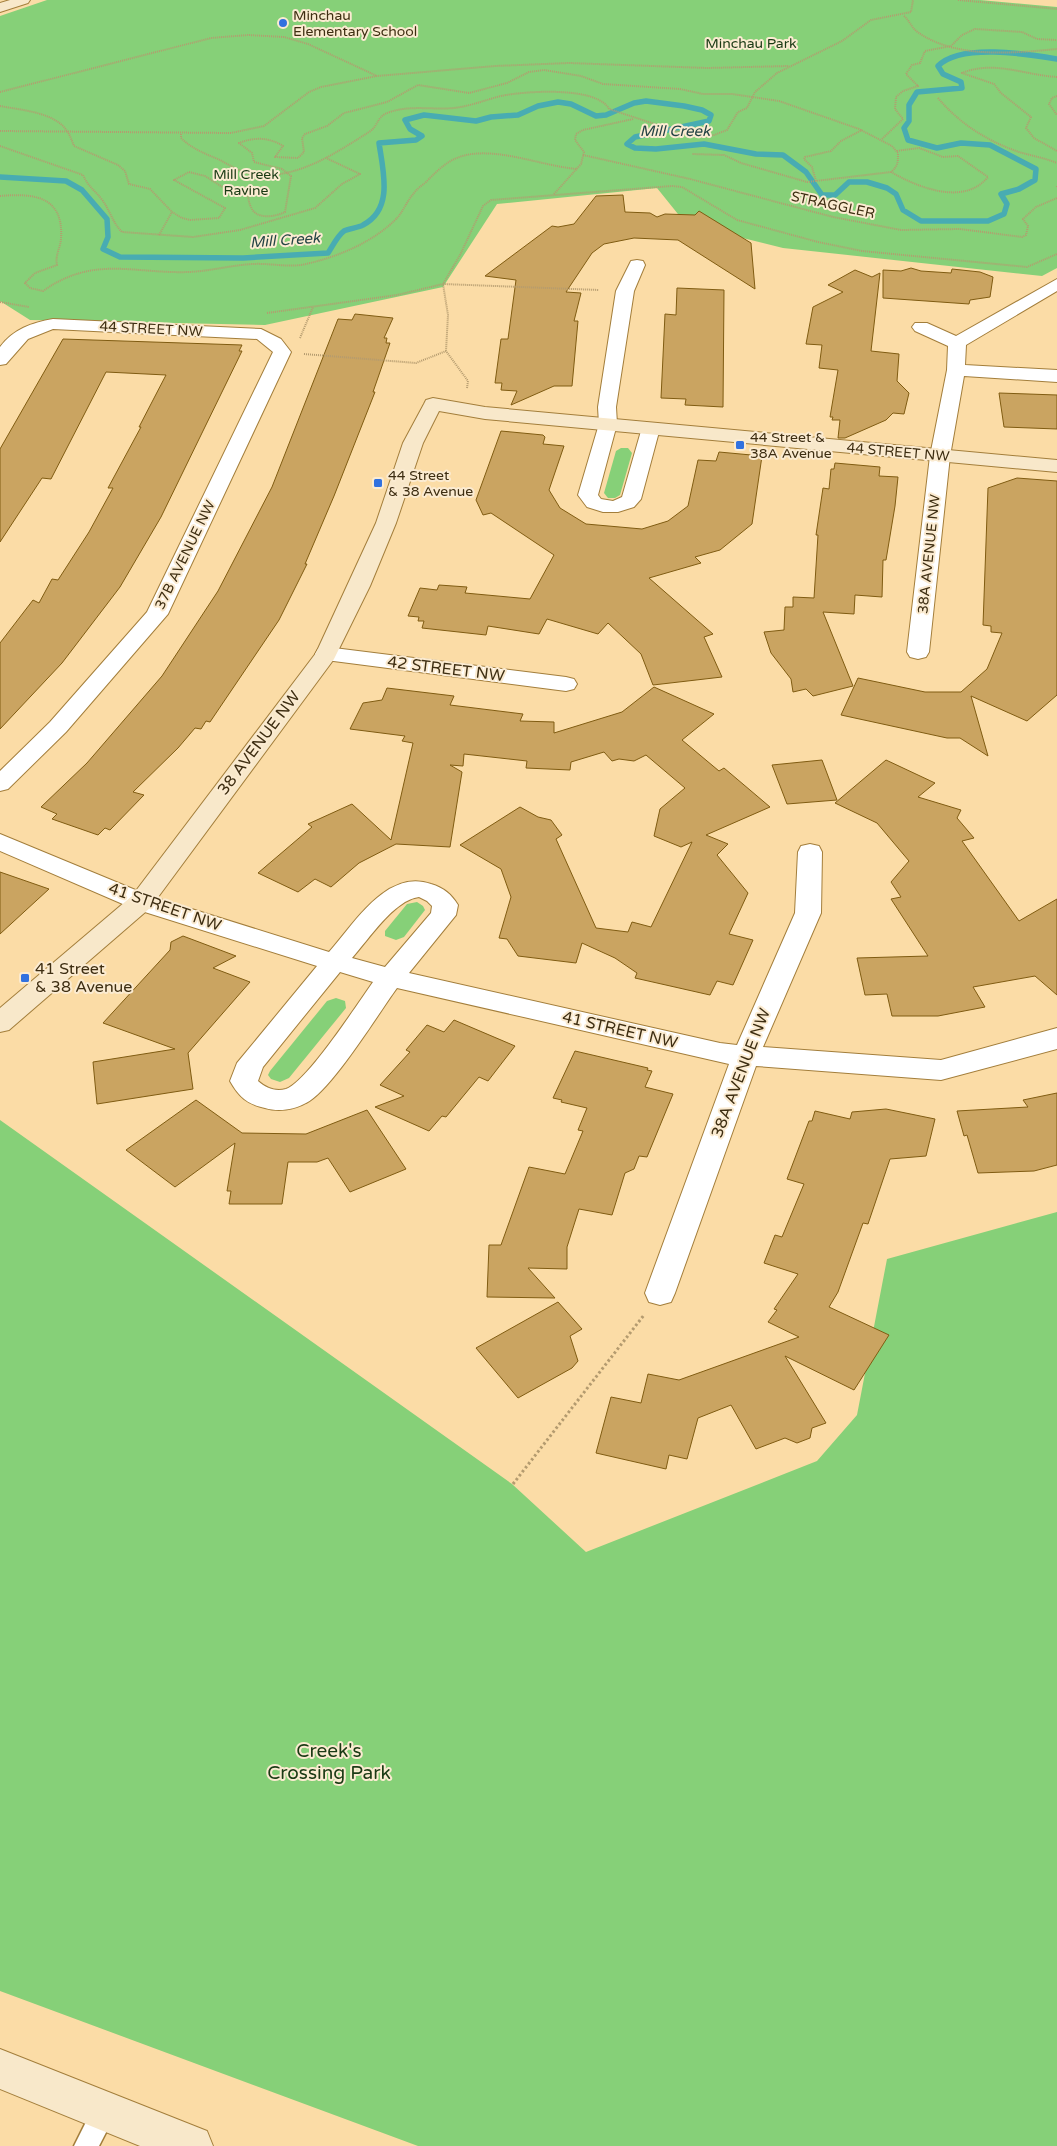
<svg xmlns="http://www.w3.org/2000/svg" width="1057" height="2146" font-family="'Varela Round',sans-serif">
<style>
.green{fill:#86d078}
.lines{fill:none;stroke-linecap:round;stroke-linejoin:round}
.stream{stroke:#48acb2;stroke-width:5.5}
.building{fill:#caa461;stroke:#805c12}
.lane-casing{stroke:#a37e3b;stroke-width:3}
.street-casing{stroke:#a37e3b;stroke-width:2}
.secondary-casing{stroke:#a37e3b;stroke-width:2}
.path-far1{stroke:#b49b6f;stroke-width:2;stroke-dasharray:1 1;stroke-linecap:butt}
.path{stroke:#b49b6f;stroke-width:3;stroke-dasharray:2.5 2.5;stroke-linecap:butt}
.lane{fill:#fff;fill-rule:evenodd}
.street{fill:#fff;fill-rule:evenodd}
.secondary{fill:#f8e8ca;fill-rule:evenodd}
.poi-dot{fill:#3171df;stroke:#fbebd1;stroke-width:2}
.labels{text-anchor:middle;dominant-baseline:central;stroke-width:4;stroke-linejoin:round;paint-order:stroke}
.far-poi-label{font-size:14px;fill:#3e2e12;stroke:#fbebd1;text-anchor:start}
.far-park-label{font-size:14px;fill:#1a3a14;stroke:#fbebd1}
.far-street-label{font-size:14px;fill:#3e2e12;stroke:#fbebd1}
.far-water-label{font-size:15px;font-style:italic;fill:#254446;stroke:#fbebd1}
.street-label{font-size:16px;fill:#3e2e12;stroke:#fbebd1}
.poi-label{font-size:16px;fill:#3e2e12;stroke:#fbebd1;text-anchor:start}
.near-park-label{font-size:19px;fill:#1a3a14;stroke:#fbebd1}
</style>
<rect width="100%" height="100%" fill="#fbdca6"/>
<g class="green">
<polygon points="47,0 980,0 1057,7 1057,268 1042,276 783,248 686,224 657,188 497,204 443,287 265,325 30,320 0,301 0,16"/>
<polygon points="621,448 628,448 632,453 620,495 615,498 608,498 604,493 616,451"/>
<polygon points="417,902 423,906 425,910 404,937 396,940 385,936 385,931 407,904"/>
<polygon points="336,998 345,1001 346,1008 289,1078 280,1082 271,1079 268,1075 270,1071 327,1001"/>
<polygon points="0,1120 512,1484 586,1552 817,1461 857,1415 887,1259 1057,1212 1057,2146 418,2146 0,1991"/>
</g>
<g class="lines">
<path class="stream" d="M0,177L66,181L82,190L107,219L108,237L103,249L120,257L243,258L328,253C332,247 338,235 344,231C350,228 358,228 363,225C394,209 383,171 379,143L416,140L422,136L410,129L405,120L424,115L476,121L491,117L518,115L538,106L558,102L571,104L596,116L606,115L634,103L646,101L684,106L702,110L711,115L709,121L635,137L627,144L635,148L656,149L704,144L756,154L783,155L806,172L822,195H835L849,182H867L887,188L896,194L903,210L921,221H988L1004,214L1007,204L1001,194L1019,189L1035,180L1036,169L990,145L961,143L937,148L908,140L904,128L909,121V105L917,92L962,88L961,82L943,74L938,66C960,43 1027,54 1057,59"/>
</g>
<g class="building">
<polygon points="623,195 625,212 650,213 657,217 665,214 695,215 699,211 751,243 755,289 678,240 634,238 604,244 592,253 566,292 581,293 574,321 578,321 572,386 554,386 511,405 517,391 501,390 502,383 495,383 501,339 508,339 516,280 485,276 552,226 558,227 574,224 596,196"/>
<polygon points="911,268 921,271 951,273 952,269 980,272 993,277 990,297 970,300 969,304 883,298 883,270 901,271"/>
<polygon points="855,270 872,277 880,273 871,351 899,354 897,381 909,393 904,414 893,413 886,420 845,438 838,438 840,420 832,420 833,417 830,417 838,370 819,368 822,345 806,344 813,307 843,292 828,285"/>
<polygon points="677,288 724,290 723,407 685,405 686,399 661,398 665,314 676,315"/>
<polygon points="355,314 393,318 384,338 387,338 386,343 390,343 373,392 375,392 334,496 305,564 307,564 279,620 210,722 206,721 201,729 195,728 178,748 133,792 144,795 110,830 105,828 98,835 52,819 57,814 41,807 87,763 162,676 218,591 272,487 338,319 352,320"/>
<polygon points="63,339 242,345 239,351 242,351 161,517 120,587 62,663 0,729 0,643 33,600 39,603 52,579 58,580 89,532 113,488 108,488 141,427 139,427 166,375 106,372 51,479 42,478 0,542 0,449"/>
<polygon points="999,393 1057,395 1057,429 1004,427"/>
<polygon points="501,431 543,435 545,437 543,444 564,446 549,490 560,508 586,524 642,529 668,521 688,506 698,460 716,461 719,452 762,456 752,524 720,550 695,557 701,563 649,578 713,634 704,637 722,677 653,685 641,654 608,623 598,634 547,619 539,634 488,626 486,635 422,628 424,621 418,621 419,617 408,616 420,588 437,590 439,585 467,587 465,593 530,599 554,555 491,513 483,515 476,500"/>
<polygon points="835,463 880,467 879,476 898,477 895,506 886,560 883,560 882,597 855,595 854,614 823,612 853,686 813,696 806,689 793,692 791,679 771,653 764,632 784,630 785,607 793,607 793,597 814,598 818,535 816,535 823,488 829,489 831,469 834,469"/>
<polygon points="1017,478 1057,481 1057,695 1027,721 971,696 988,756 960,738 947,738 841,715 858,678 925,692 961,692 987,669 1002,633 991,632 991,626 983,625 988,488"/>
<polygon points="654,687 714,714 682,740 719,771 724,768 770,807 706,835 728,844 717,855 748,893 729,934 753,940 733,985 717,981 710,995 635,978 637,973 615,958 582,943 576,963 518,956 507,939 499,938 511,897 501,869 460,845 520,807 538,817 551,820 562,835 556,839 596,928 628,932 632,922 651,927 692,842 681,847 654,836 660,809 685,788 646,755 634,761 619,759 612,761 604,752 571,762 570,770 526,768 527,761 464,754 463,766 450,765 462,772 450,847 396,844 359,863 331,887 315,879 298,892 258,873 312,827 308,824 352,804 391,840 413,743 402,741 405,736 350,729 363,703 382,700 387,688 454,696 450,705 523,714 520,721 554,722 554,733 622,712"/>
<polygon points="822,760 837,800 787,804 772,765"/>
<polygon points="886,760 935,783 918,797 961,810 957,818 974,838 962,841 1019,921 1057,899 1057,995 1035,976 973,987 985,1007 938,1016 892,1016 887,994 865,995 857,958 928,956 891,899 901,897 891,882 909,861 877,823 835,803"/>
<polygon points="0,872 49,889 0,934"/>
<polygon points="183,936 236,956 213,968 250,982 188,1053 193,1089 97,1104 93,1062 175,1049 103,1023 170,950 171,942"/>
<polygon points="454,1020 515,1046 488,1081 479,1077 446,1117 442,1116 429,1131 375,1107 404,1096 380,1085 410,1052 406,1050 427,1025 444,1032"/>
<polygon points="575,1051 648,1068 647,1070 652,1071 645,1087 673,1094 647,1157 639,1156 634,1169 625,1173 612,1215 579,1209 567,1247 567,1269 528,1268 555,1298 487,1297 489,1245 501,1245 529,1167 565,1174 583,1131 578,1130 587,1108 561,1102 562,1100 553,1098"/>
<polygon points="1057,1093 1057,1165 1034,1171 978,1173 967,1135 964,1136 957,1111 1028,1107 1023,1100"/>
<polygon points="196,1100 242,1133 306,1134 367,1110 406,1169 350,1192 328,1158 317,1162 288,1162 282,1204 229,1204 231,1191 227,1191 235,1143 175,1187 126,1150"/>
<polygon points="886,1109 935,1119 926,1156 890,1159 868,1224 863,1223 838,1292 829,1307 889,1335 854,1390 785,1356 826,1423 812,1428 810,1438 797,1443 785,1438 756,1449 731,1405 698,1418 687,1459 669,1455 666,1469 596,1453 611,1397 641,1403 648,1374 679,1380 799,1337 768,1322 777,1310 774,1309 798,1274 764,1263 775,1235 782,1237 804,1184 787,1179 809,1121 812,1121 815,1111 850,1119 852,1112"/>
<polygon points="558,1302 582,1329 570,1336 578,1361 572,1368 518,1398 476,1348"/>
</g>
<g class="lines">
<g class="lane-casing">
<polygon id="lane" points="105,2099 114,2102 117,2111 99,2146 74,2146 96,2102"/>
</g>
<g class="street-casing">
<g id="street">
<polygon points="637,260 643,261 645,265 634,291 616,407 617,424 598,495 601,499 613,501 622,497 643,424 657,424 660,428 641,499 634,507 618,512 603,512 587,507 578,495 599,424 598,407 616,291 631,261"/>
<polygon points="1057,279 1057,291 966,345 965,365 1057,370 1057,382 964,376 950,456 929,652 926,657 918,659 910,657 907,652 930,456 947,370 948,346 915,331 912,327 915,323 927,323 956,336"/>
<path d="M53,319L261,329L281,339L291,352L168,614L66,732L8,789L0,791V771L50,722L147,612L273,352L257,339L53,329L28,339L6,364L0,365V347C14,329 31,323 53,319Z"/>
<polygon points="326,647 566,677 574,679 577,684 574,689 566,691 318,659 315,654 318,649"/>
<path d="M0,834L150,896L329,952C354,924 387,868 431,884C444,888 451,894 458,905L456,915L409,973L720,1043L737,1045L795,913L798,852L801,846L810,844L819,846L822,852L821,913L763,1047L941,1060L1057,1028V1049L941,1080L756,1066L675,1293L671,1302L660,1305L649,1302L645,1293L729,1064L397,988C378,1014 331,1091 306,1103C294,1110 278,1112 265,1108C247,1104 239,1097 230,1081L237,1063L317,966L132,908L0,851ZM419,897L427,901L432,906L431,913L385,967L352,958C369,939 394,900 419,897ZM340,972L373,982C358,1003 307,1082 286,1089C275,1092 266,1088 258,1081L263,1067Z"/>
</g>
</g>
<g class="secondary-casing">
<g id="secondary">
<polygon points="10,0 30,0 28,3 0,12 0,3"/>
<polygon points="433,398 485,407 1057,460 1057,472 485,419 439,411 423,443 396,523 370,586 334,659 150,908 9,1030 0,1032 0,1008 132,896 316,653 376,523 403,443 424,404 426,400"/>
<polygon points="0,2049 207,2131 213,2146 140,2146 0,2089"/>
</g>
</g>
<g class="path-far1">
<polyline points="958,0 1057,9"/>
<path d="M904,16C910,21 912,29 919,33C957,59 1014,53 1057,49"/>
<path d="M1057,77C1024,75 994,60 962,73L994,84L1001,93L1031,117L1026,128L1034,138L1057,151"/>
<polyline points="0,92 211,38 248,35 284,37 308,44 377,76"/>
<polyline points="1057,96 1052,98 1049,104 1057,115"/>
<path d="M938,98C960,124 987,141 1019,152C1032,156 1045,158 1057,163"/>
<path d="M0,106C20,110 55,112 67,131C70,135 72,141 74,146L118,165L125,171L129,184L150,189L172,212L182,218L190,220L219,218L225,208L174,180L189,172L205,176L224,188L246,191C249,196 248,202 251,207C256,220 275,217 285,212L291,176L282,169L254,162L252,153L239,143C254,137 269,137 283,146L275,157L298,158L304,152L302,138L305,134L327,126L344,113L387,102L418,85L469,93L507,83L529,72L544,70L581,76L603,84L680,89L703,94H732L779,101L859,129L892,146L898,153C898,162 898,166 891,172L807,182L741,163L724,155L692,154"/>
<polyline points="0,131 231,133 264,126 309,92 321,87 377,76 495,66 569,63 707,68 789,66"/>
<path d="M181,134V138C192,149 206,154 220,160C229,165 241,172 251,174C295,181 334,154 369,132C379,126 376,116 390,112C410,105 433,110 454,108C471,106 485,100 501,96C524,91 597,86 609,109L682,133L701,137L714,135L727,130L738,112L747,108L755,92L777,73L842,41L871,20L911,12L913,0"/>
<polyline points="882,139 903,119 895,109 896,97 903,91 918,86 906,74 912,65 920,63 925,51 951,46 962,35 975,29 1022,32 1037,39 1057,40"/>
<path d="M0,146L83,175C89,188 95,190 103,201C110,211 113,223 122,232L193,237L240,230L315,208L342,184L360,174L326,158"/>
<polyline points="583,155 690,179 833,217 901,230 960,229 1022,237 1026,235 1028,226 1023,219 1036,207 1057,198"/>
<path d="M891,172C919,188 964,206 988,177L958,156L943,157L919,148L896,151"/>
<polyline points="816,181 812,167 804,159 805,157 831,151 841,141 862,130"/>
<polyline points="1057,186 1057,188"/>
<polyline points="554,194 581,164 584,152 575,140 576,134 583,130 633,119"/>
<path d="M0,196C34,193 64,196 61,239C60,249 55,255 57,265L35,273L25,283L30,288L43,291C94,255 133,274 189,272C211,271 232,265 253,264C271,263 289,268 306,264C337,257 371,243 394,221C403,213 406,202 414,193C417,189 421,186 425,183C440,168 450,157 472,154C506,150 543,166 577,169"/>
<polyline points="159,235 172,212"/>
<polyline points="0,302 29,307"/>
<polyline points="267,313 397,295 443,284 460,255 483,206 491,200 672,186 682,187 737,220 818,242 862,251 1027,267 1057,254"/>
<polyline points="300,338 313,307"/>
<polyline points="304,354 416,363 446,351"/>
<polyline points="467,388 468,381 446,351 448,315 443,284 599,290"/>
</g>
<polyline class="path" points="513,1484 644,1315"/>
<use href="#lane" class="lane"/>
<use href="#street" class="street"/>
<use href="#secondary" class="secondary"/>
</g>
<g class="poi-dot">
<circle cx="283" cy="23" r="5"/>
<rect x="735" y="440" width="10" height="10" rx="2.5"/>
<rect x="373" y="478" width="10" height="10" rx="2.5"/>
<rect x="20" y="973" width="10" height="10" rx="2.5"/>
</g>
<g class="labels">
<g class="far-poi-label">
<text x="293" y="15">Minchau<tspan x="293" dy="16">Elementary School</tspan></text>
<text x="750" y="437">44 Street &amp;<tspan x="750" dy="16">38A Avenue</tspan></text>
<text x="388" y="475">44 Street<tspan x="388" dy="16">&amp; 38 Avenue</tspan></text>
</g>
<g class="far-park-label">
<text x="751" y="43">Minchau Park</text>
<text x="246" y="174">Mill Creek<tspan x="246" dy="16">Ravine</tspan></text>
</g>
<g class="far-street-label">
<text transform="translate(833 205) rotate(12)">STRAGGLER</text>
<text transform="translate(151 329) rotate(3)">44 STREET NW</text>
<text transform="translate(898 452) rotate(5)">44 STREET NW</text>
<text transform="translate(929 554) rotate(-84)">38A AVENUE NW</text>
<text transform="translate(185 555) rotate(-64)">37B AVENUE NW</text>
</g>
<g class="far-water-label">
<text x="675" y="131">Mill Creek</text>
<text transform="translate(285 240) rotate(-4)">Mill Creek</text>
</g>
<g class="street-label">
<text transform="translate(446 669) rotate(7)">42 STREET NW</text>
<text transform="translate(259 743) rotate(-53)">38 AVENUE NW</text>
<text transform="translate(165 907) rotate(19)">41 STREET NW</text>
<text transform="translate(620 1030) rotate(13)">41 STREET NW</text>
<text transform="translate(741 1073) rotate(-69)">38A AVENUE NW</text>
</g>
<g class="poi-label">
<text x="35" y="969">41 Street<tspan x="35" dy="18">&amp; 38 Avenue</tspan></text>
</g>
<g class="near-park-label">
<text x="329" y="1751">Creek's<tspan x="329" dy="22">Crossing Park</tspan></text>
</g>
</g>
</svg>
